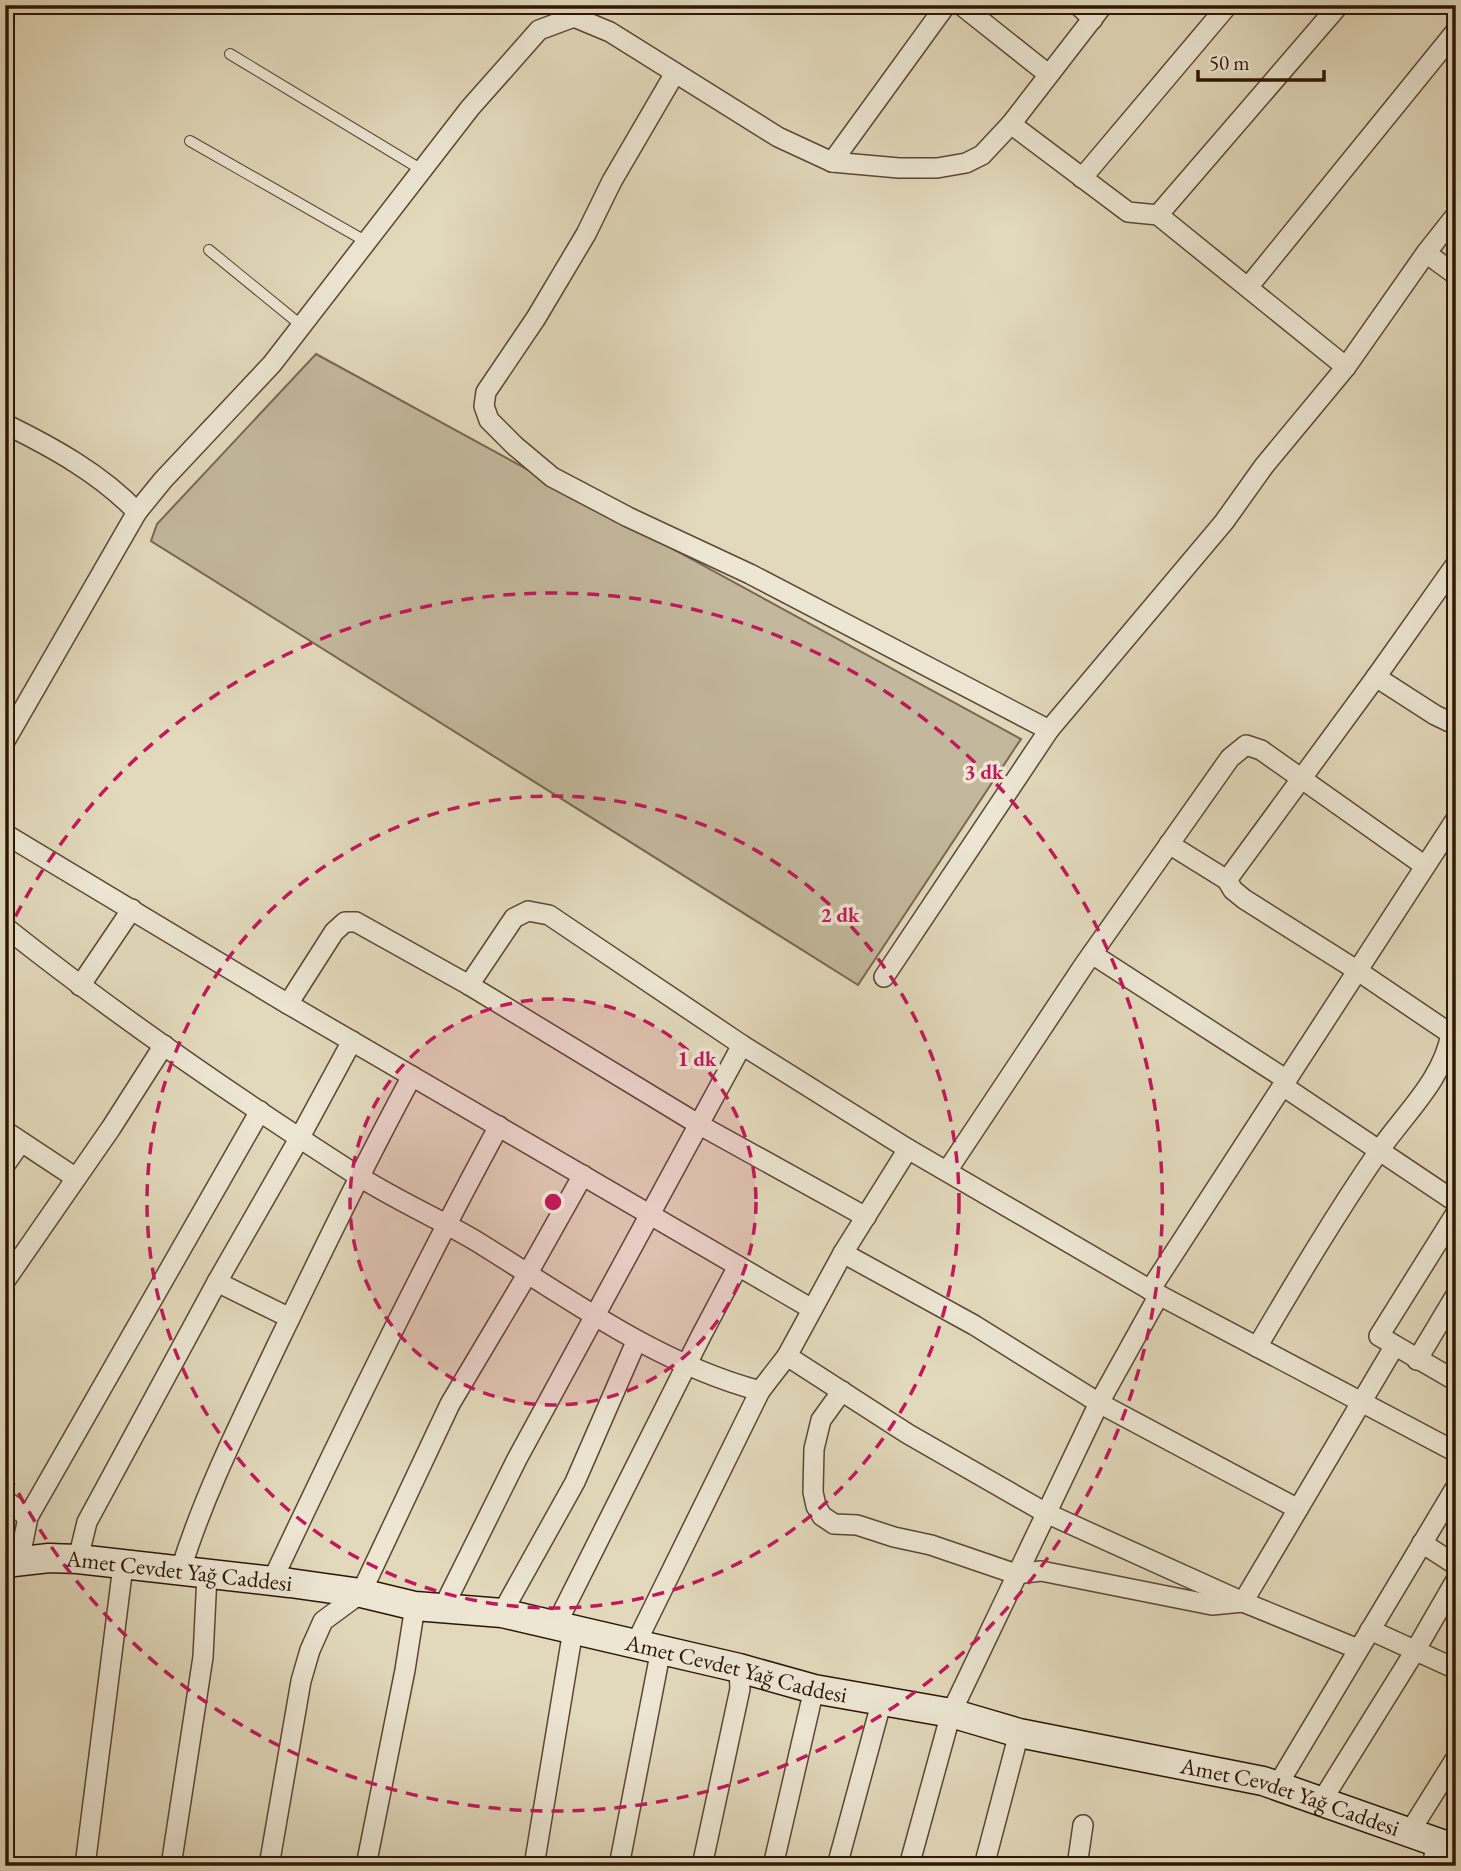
<svg xmlns="http://www.w3.org/2000/svg" width="1461" height="1871" font-family="'EB Garamond',serif">
<style>
.green{fill:#c3b89d;stroke:#786751;stroke-width:2}
.lines{fill:none;stroke-linecap:round;stroke-linejoin:round}
.lane-casing{stroke:#5b4733;stroke-width:12}
.street-casing{stroke:#5b4733;stroke-width:22}
.secondary-casing{stroke:#2e1605;stroke-width:31}
.lane{stroke:#ece6d3;stroke-width:10}
.street{stroke:#ece6d3;stroke-width:19}
.secondary{stroke:#ece6d3;stroke-width:28}
.ring{fill:none;stroke:#c2185b;stroke-width:3.5;stroke-dasharray:12 9}
.labels{text-anchor:middle;dominant-baseline:central;stroke-width:7;stroke-linejoin:round;paint-order:stroke}
.street-label{font-size:23px;fill:#2e1605;stroke:#ece6d3}
.centre{fill:#c2185b;stroke:#ece6d3;stroke-width:3.5}
.ring-label{font-size:21px;text-anchor:middle;font-weight:bold;fill:#c2185b;stroke:#ece6d3;stroke-width:7;stroke-linejoin:round;paint-order:stroke}
</style>
<rect width="100%" height="100%" fill="#e2d9bc"/>
<filter id="stains"><feTurbulence type="fractalNoise" baseFrequency=".00286" numOctaves="4"/><feColorMatrix values="0 0 0 0 .2 0 0 0 0 .09 0 0 0 0 .02 0 0 0 .5 -.17"/></filter>
<radialGradient id="worn" r=".72"><stop offset=".6" stop-color="#630" stop-opacity="0"/><stop offset="1" stop-color="#630" stop-opacity=".3"/></radialGradient>
<polygon class="green" points="316,354 1021,739 858,985 151,541 157,524"/>
<g class="lines">
<g class="lane-casing">
<g id="lane">
<polyline points="230,54 422,170"/>
<polyline points="190,141 367,242"/>
<polyline points="209,250 302,326"/>
</g>
</g>
<g class="street-casing">
<g id="street">
<polyline points="961,5 1048,74"/>
<polyline points="1078,5 1093,19"/>
<polyline points="675,73 612,181 586,234 536,318 486,392 484,406 489,420 515,446 552,477 628,517 750,574 1049,730"/>
<polyline points="1011,124 1128,212 1158,215 1346,367"/>
<polyline points="832,162 946,5"/>
<polyline points="1082,178 1228,5"/>
<polyline points="1158,215 1339,5"/>
<polyline points="1426,253 1456,275"/>
<polyline points="1249,286 1456,31"/>
<path d="M5,424C52,447 101,474 137,512L163,480L272,364L470,108L539,30L574,17L610,32L778,137L832,162L899,168H937L966,163L982,155L1011,124L1103,5"/>
<polyline points="1376,677 1435,715 1456,725"/>
<polyline points="5,741 137,512"/>
<polyline points="5,834 288,1004 812,1309"/>
<polyline points="1169,844 1227,880 1233,890 1244,899 1358,971 1451,1034 1456,1033"/>
<polyline points="1227,880 1376,677 1456,564"/>
<path d="M5,927C117,1016 235,1097 355,1174C394,1199 437,1218 476,1241C567,1297 655,1363 760,1391L787,1356L843,1253L908,1149"/>
<polyline points="1092,954 1287,1080"/>
<polyline points="884,977 1049,730 1224,522 1264,466 1346,367 1426,253 1456,215"/>
<polyline points="469,985 514,918 528,911 549,915 742,1045 908,1149 1159,1295 1099,1403 951,1713 909,1866"/>
<polyline points="80,986 132,909"/>
<polyline points="288,1004 334,932 345,922 356,922 469,985 698,1124 866,1217"/>
<polyline points="1283,1086 1456,1202"/>
<polyline points="5,1131 76,1178"/>
<polyline points="5,1165 21,1142"/>
<polyline points="947,1171 1084,965 1230,758 1246,745 1261,750 1425,866"/>
<polyline points="1456,1213 1379,1336 1456,1381"/>
<polyline points="843,1253 974,1325 1099,1403 1298,1509"/>
<polyline points="5,1281 111,1128 164,1045"/>
<polyline points="217,1282 290,1318"/>
<polyline points="1150,1290 1456,819"/>
<polyline points="1159,1295 1456,1452"/>
<path d="M1257,1347C1296,1281 1335,1215 1379,1151C1405,1113 1442,1081 1451,1034"/>
<polyline points="787,1356 908,1434 1046,1513 1243,1602 1358,1649"/>
<polyline points="1417,1360 1456,1295"/>
<polyline points="842,1391 821,1420 814,1449 813,1492 816,1506 822,1516 834,1524 857,1525 894,1537 931,1545 1016,1574 1041,1571 1212,1605 1243,1602 1394,1347"/>
<polyline points="5,1500 28,1517"/>
<polyline points="1422,1543 1456,1565"/>
<polyline points="78,1559 87,1522 217,1282 300,1137 352,1041"/>
<polyline points="19,1562 28,1517 260,1111"/>
<path d="M180,1572C204,1494 241,1421 276,1347C320,1256 364,1165 412,1076"/>
<path d="M272,1581C344,1428 418,1275 499,1126"/>
<polyline points="443,1608 517,1459 742,1045"/>
<polyline points="502,1613 575,1482 636,1342"/>
<polyline points="556,1625 701,1336 738,1266"/>
<polyline points="1370,1630 1456,1669"/>
<polyline points="636,1643 760,1391"/>
<polyline points="1277,1786 1456,1487"/>
<polyline points="1321,1802 1415,1651 1456,1580"/>
<polyline points="1409,1833 1456,1758"/>
<polyline points="85,1866 123,1566"/>
<polyline points="171,1866 203,1657 207,1575"/>
<polyline points="269,1866 301,1681 310,1650 323,1621 361,1593 450,1404 528,1273 583,1175"/>
<polyline points="366,1866 405,1670 415,1606"/>
<polyline points="534,1866 573,1630"/>
<polyline points="619,1866 661,1649"/>
<polyline points="702,1866 740,1689 739,1668"/>
<polyline points="773,1866 814,1689"/>
<polyline points="837,1866 882,1700"/>
<polyline points="984,1866 1019,1733"/>
<polyline points="1077,1866 1083,1825"/>
<polyline points="1432,1866 1437,1842"/>
</g>
</g>
<g class="secondary-casing">
<g id="secondary">
<path id="s1" d="M5,1563L49,1558L78,1559L290,1583L361,1593L415,1606L502,1613L739,1668L814,1689L951,1713L1019,1733L1263,1781L1456,1849"/>
</g>
</g>
<use href="#lane" class="lane"/>
<use href="#street" class="street"/>
<use href="#secondary" class="secondary"/>
</g>
<circle cx="553" cy="1202" r="203" fill="#c2185b" fill-opacity=".12"/>
<g class="ring">
<circle cx="553" cy="1202" r="203"/>
<circle cx="553" cy="1202" r="406"/>
<path d="M6 935A609 609 0 1 1 6 1469"/>
</g>
<g class="labels">
<g class="street-label">
<text stroke="none"><textPath href="#s1" startOffset="175">Amet Cevdet Yağ Caddesi</textPath></text>
<text stroke="none"><textPath href="#s1" startOffset="742">Amet Cevdet Yağ Caddesi</textPath></text>
<text stroke="none"><textPath href="#s1" startOffset="1311">Amet Cevdet Yağ Caddesi</textPath></text>
</g>
</g>
<circle cx="553" cy="1202" r="10" class="centre"/>
<g class="ring-label">
<text x="984" y="779">3 dk</text>
<text x="840" y="922">2 dk</text>
<text x="697" y="1066">1 dk</text>
</g>
<rect width="1461" height="1871" fill="none" stroke="#e2d9bc" stroke-width="28"/>
<rect x="7" y="7" width="1447" height="1857" fill="none" stroke="#2e1605" stroke-width="3.5"/>
<rect x="14" y="14" width="1433" height="1843" fill="none" stroke="#2e1605" stroke-width="2"/>
<path d="M1198 70v10h126v-10" fill="none" stroke="#2e1605" stroke-width="3.5"/>
<text x="1209" y="70" font-size="21" fill="#2e1605" stroke="#ece6d3" stroke-width="5" paint-order="stroke">50 m</text>
<rect width="100%" height="100%" filter="url(#stains)"/>
<rect width="100%" height="100%" fill="url(#worn)"/>
</svg>
